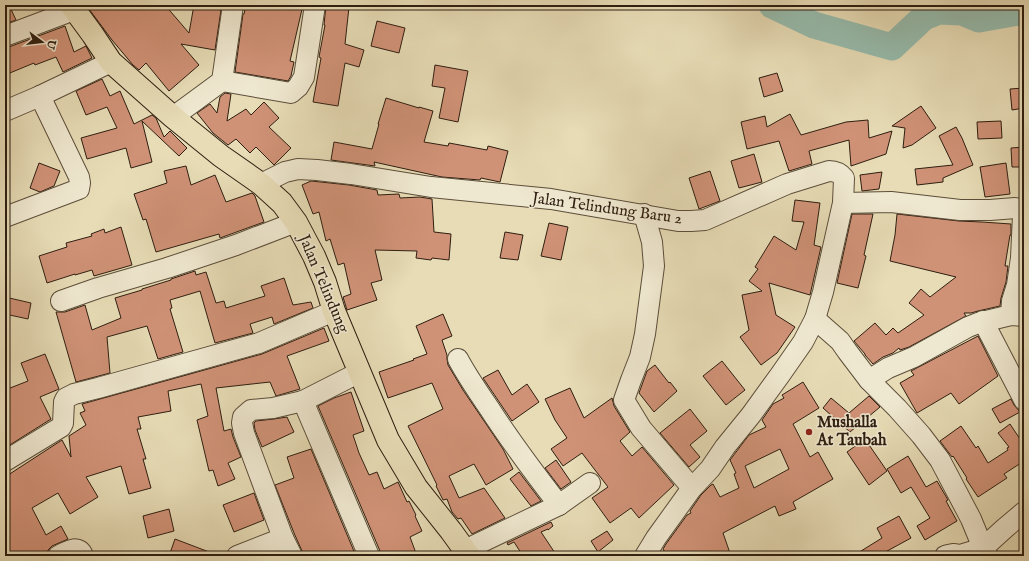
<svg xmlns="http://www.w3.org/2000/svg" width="1029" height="561" font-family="'IM FELL English',serif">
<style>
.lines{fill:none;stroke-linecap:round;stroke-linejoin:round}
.river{stroke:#97bcad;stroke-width:27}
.building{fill:#d09277;stroke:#2e1e10;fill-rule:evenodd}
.minor-casing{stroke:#5c4e3a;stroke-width:22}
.major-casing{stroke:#2e1e10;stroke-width:24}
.minor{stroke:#efe8d0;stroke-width:20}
.major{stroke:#e7dcb6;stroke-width:22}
.poi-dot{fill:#8f2418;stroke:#efe8d0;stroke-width:1.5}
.labels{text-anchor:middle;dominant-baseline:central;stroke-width:3;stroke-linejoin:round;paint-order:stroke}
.street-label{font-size:16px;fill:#2e1e10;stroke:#efe8d0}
.poi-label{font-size:16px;font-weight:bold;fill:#2e1e10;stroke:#efe8d0;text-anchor:start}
</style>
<rect width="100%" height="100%" fill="#e7dcb6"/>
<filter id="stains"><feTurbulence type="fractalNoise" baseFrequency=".005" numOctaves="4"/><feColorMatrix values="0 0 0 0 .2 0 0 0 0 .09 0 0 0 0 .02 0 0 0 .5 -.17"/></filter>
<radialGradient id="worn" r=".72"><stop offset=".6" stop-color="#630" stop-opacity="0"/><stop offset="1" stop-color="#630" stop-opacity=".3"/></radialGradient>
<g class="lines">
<polyline class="river" points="772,5 814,25 892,47 924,17 939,11 962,12 979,19 1024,11"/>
</g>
<g class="building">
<polygon points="5,5 9,5 16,20 5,24"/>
<polygon points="86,5 165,5 189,33 194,5 221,10 215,50 181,44 199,65 169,91 146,63 139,70 133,65 112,40"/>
<polygon points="246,5 303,5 290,61 294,62 291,76 288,81 235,72 243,14 244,14"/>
<polygon points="326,5 349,7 345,44 364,50 359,67 345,63 338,106 313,102 321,58 319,57 325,25 324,25"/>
<polygon points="377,21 405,28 399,53 371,46"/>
<polygon points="65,26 74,52 86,46 92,58 63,72 56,57 35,65 34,63 5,75 5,47 9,47"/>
<polygon points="435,65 468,71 458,122 439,118 445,88 432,86"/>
<polygon points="777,73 783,91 764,97 759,78"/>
<polygon points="102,79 110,96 120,91 134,124 152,115 156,118 164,137 170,131 187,148 179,156 142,121 152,162 131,168 126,148 87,159 81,138 117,128 107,107 86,115 76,91"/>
<polygon points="1024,88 1024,108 1012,110 1010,89"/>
<polygon points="225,93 231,94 227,121 246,109 251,115 264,102 279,118 269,127 291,148 274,165 256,147 250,153 236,139 228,145 213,133 197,113 210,104 217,113 220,97"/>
<polygon points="386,98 419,108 419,107 433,111 424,142 448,146 449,143 487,150 488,146 508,151 500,182 481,178 480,180 442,177 374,162 375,166 331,160 334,142 372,149 379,124 378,124"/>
<polygon points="921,106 936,128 912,145 903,148 905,128 892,126"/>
<polygon points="790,114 801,135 846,122 868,120 869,138 892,131 886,154 851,166 849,140 809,151 812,164 789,171 779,141 747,149 741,122 765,116 767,127"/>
<polygon points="1001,121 1002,138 978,139 977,122"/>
<polygon points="956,127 962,138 973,165 943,178 943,182 917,185 915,169 953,165 939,136"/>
<polygon points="1024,147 1024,167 1012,167 1011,148"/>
<polygon points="754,154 762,182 739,188 731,161"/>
<polygon points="39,163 60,171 54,186 40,192 30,188"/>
<polygon points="1006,163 1010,194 985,197 980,167"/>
<polygon points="186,166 191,185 215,175 226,202 252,193 255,196 264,222 220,238 219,234 156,252 146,219 143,220 134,194 167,183 164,171"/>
<polygon points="710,171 720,201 699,209 689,178"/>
<polygon points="882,172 879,189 862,191 860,175"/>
<polygon points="311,181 349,185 377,190 378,195 399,194 400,198 420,197 432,199 434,232 451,234 449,260 432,258 431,260 416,258 417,251 375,250 382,280 371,283 377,300 347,310 343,297 351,294 344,263 338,265 330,239 326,241 319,212 313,214 302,185"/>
<polygon points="795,200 820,203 814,245 821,247 810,295 769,283 776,315 795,327 777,353 761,365 740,337 749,330 742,295 762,291 749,281 758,269 755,267 774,236 796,250 804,222 792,221"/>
<polygon points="852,214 873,214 864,255 866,256 858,288 837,283"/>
<polygon points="897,214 959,221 982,222 1011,224 1011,235 1010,235 1005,266 1008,266 1006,282 1001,298 1000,306 978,311 971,313 964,313 966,316 909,347 900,350 899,348 893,353 883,357 873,364 865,355 865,354 854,341 875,323 886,335 893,328 898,333 924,315 909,303 921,289 930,297 956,277 890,261 895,235"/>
<polygon points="549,223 568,227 561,260 541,256"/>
<polygon points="121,227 132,265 94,276 92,270 75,275 75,274 47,283 39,256 67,247 66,243 92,236 91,234 104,229 105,233"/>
<polygon points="505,232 523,235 518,260 500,258"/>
<polygon points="195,271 196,275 206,272 216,303 224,301 226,308 265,296 261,286 284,278 293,305 311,302 313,308 274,324 272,317 250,324 253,333 215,343 200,291 170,300 172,308 170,309 183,352 158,359 147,326 107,337 110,373 76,382 56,312 65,312 85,305 92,330 121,318 115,298 142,290 142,289 171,280 171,279"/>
<polygon points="5,297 31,303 28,319 5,314"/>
<polygon points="443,314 452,336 442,340 447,355 447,359 448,365 463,390 503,449 513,469 486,485 474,464 449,476 459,498 484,488 505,518 472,534 461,518 458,519 452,512 447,499 443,500 436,486 437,485 408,426 443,409 432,383 388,398 379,372 414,360 413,359 427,354 416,326"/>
<polygon points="324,328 329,341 287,356 300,389 276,396 270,382 216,388 224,431 231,429 233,437 241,457 228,463 235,479 218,486 213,470 209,471 197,420 208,416 201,384 168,391 171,411 138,417 141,429 137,429 146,459 143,459 151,488 129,494 121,466 86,477 98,497 70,514 58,493 32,508 46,535 61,526 68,539 52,546 48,550 47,556 5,556 5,477 62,440 71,457 69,436 86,425 80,413 85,411 82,404 262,354"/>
<polygon points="978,336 998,376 959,404 951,393 917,413 900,383 914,375 911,371"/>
<polygon points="45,354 59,389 40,397 51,419 5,448 5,390 28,381 21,363"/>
<polygon points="722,361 745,390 726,405 703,376"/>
<polygon points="655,365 669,383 670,382 677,391 654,412 639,393 647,371"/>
<polygon points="498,370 512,395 527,384 539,402 512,421 483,378"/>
<path d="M803,382L819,408L793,424L810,457L818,452L833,479L793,502L796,509L779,516L775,506L723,533L731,556H667L663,549L666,544L687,515L691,513L690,511L701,495L711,485L713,484L720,497L739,488L734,474L736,473L730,460L749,435L766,427L762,420L773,404L784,398L782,395ZM780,449L789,469L754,488L745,466Z"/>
<polygon points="570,388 584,418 612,398 614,406 630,432 620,441 632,456 642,447 674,485 639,518 631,508 610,523 592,498 608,487 582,453 563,466 551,449 567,438 555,420 545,399"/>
<polygon points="351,392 364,431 353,435 359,453 369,475 377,472 384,489 398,482 407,502 409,501 416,515 415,516 422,531 410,537 417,556 380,556 380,551 318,406 334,398"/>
<polygon points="869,396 880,407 850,432 823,408 831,398 849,413"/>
<polygon points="1011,399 1014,405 1020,412 1000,423 992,409"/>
<polygon points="690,409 707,431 690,445 700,457 689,467 660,433"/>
<polygon points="287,417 294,432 262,447 255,430 254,423 256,421 274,419"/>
<polygon points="1010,424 1024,445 1024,461 1004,474 1007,478 978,497 966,479 967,478 953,456 952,457 940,441 961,426 976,448 978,446 988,463 1008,450 1007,448 1009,447 998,433"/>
<polygon points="865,439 887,471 869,485 847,452"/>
<polygon points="311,449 356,556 303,556 302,551 294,533 275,485 294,478 287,457"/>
<polygon points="908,456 926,487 937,481 948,500 946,501 957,521 925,540 917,526 930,518 911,487 901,493 887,469"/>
<polygon points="556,460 571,482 561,489 545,468"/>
<polygon points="519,472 532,489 541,501 531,506 510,479"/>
<polygon points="254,493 264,520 234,532 223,505"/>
<polygon points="169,509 174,531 148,538 143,516"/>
<polygon points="899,516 911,538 878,556 853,556 882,538 877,528"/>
<polygon points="551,522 553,526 548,530 548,529 541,532 557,556 523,556 514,542 508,545 507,543"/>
<polygon points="607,531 613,540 598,552 591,541"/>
<polygon points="175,539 217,555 217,556 169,556"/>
</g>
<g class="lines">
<g class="minor-casing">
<g id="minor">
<polyline points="5,36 74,10"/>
<polyline points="222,81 291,93 298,87 304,77 315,5"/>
<polyline points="5,111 40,96 111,62"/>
<polyline points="173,117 222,81 233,5"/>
<path d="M261,184L285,172L298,169L317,170L351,174L431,187L551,199L678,221H691L705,220L787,184L829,171C836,171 840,173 844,178L843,203L823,292L815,319L803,342L780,375L751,415L725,447L710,469L692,488L656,538L645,556"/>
<polyline points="843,203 891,202 960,210 990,210 1015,208 1019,210 1023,215 1021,258 1017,285 1012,301 1011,315"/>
<polyline points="644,214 652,242 654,266 645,334 640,357 631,380 624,400 641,428 692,488"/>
<polyline points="5,217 79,189 80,183 79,177 40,96"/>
<polyline points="61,301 98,288 167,268 236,245 296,222"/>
<polyline points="815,319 840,341 847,351 869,380 897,408 921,435 940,460 971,519 983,548 988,556"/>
<polyline points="983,321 1024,400"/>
<path d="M458,359C467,376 478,392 489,408C511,442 535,474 559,505"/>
<polyline points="869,380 888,368 914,357 968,327 978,323 1011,315 1024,316"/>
<polyline points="303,401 360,372"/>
<polyline points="5,461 61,427 63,423 64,402 66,398 74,394 98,388 259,343 334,311"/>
<polyline points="465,550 559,505 590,483"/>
<path d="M58,556C66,552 79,543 83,556"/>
<polyline points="237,556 283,538"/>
<polyline points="292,556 283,538 244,433 242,423 243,417 251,410 273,408 303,401 369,556"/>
<polyline points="945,556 948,555 953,554 960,555 983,548 1005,528 1024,512"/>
</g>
</g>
<g class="major-casing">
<polyline id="major" points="71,5 93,35 111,62 173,117 221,156 261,184 282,203 296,222 314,256 325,282 334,311 388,440 416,487 451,531 469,556"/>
</g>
<use href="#minor" class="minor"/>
<use href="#major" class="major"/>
</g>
<circle class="poi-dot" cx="809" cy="432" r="4"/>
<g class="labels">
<g class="street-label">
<text transform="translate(607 209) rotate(8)">Jalan Telindung Baru 2</text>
<text transform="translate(323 284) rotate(67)">Jalan Telindung</text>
</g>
<g class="poi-label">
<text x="817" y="423">Mushalla<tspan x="817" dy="18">At Taubah</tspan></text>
</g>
</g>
<rect width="1029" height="561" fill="none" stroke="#e7dcb6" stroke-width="20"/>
<rect x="6" y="6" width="1017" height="549" fill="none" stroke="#2e1e10" stroke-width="2"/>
<rect x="10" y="10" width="1009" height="541" fill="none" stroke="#2e1e10"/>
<g transform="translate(42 42) rotate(105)" stroke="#efe8d0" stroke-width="3" paint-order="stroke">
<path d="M0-3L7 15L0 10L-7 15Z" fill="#2e1e10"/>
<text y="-6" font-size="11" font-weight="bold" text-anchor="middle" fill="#2e1e10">U</text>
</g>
<rect width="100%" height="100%" filter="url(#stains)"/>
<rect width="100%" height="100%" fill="url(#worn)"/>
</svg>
